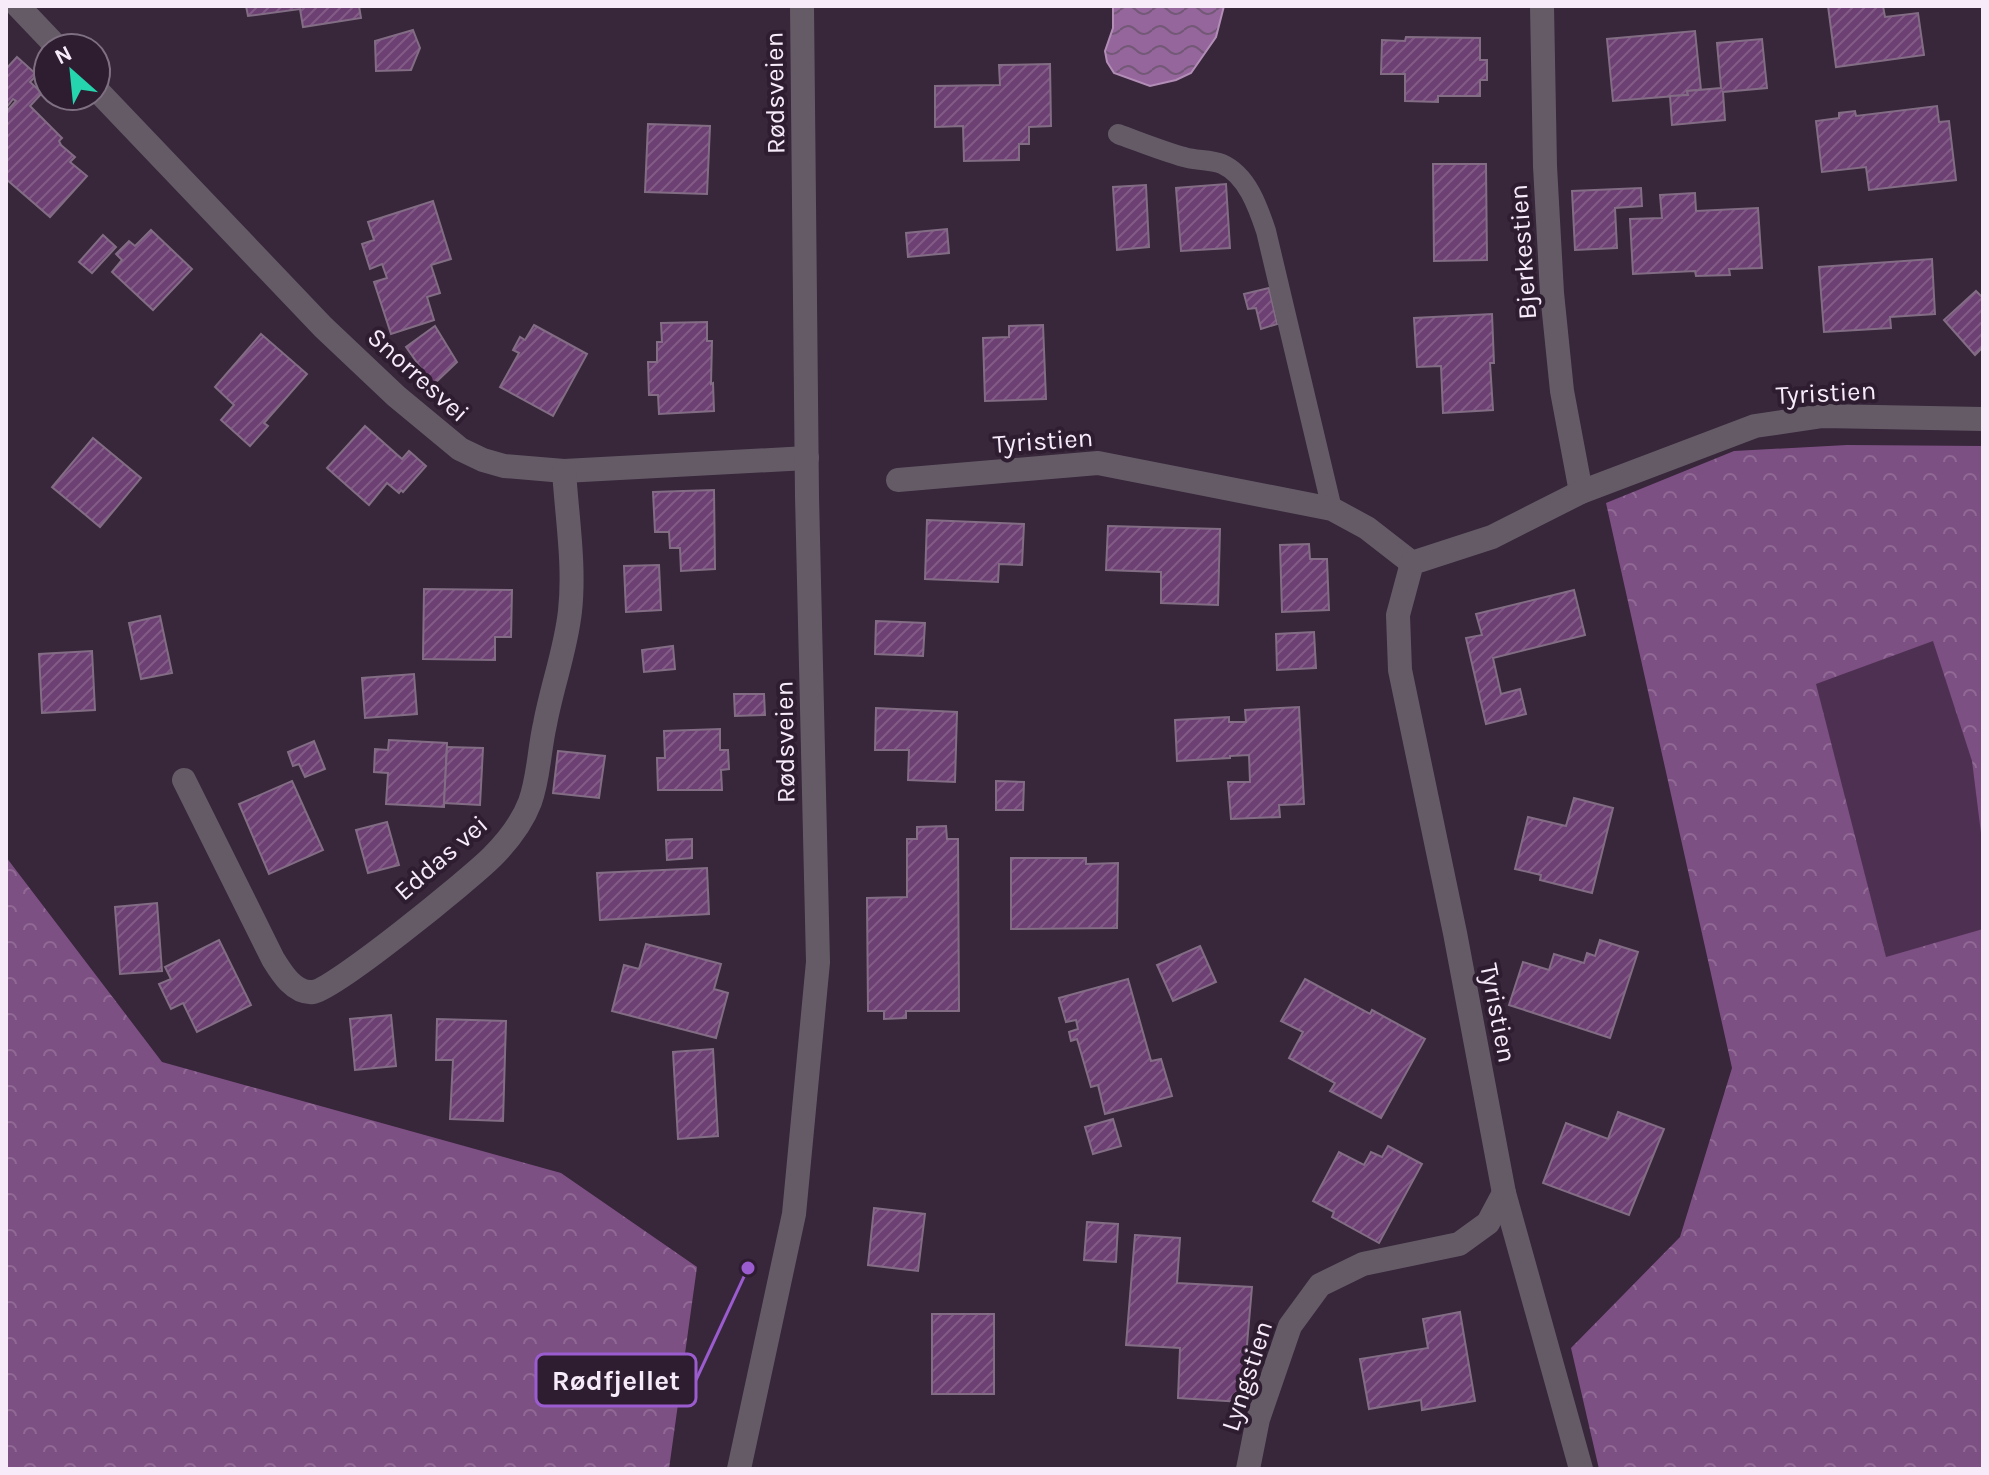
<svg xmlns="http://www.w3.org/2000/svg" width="1989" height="1475" font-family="Karla,sans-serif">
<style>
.forest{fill:url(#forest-crowns)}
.pitch{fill:#4e3152}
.water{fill:url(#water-waves);stroke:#b28eb7;stroke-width:2}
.building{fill:url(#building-hatch);stroke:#826d85;stroke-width:2}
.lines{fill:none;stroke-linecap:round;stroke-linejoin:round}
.service{stroke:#655b66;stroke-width:20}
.minor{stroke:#655b66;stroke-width:24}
.tertiary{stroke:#655b66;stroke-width:24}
.labels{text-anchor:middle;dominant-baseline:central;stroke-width:8;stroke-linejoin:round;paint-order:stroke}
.street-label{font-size:26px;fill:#f7ebf9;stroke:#2e1c31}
.leader{fill:none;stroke:#9a5cce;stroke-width:3}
.callout-dot{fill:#9a5cce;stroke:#2e1c31;stroke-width:3}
.callout{fill:#2e1c31;stroke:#9a5cce;stroke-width:3}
.callout-label{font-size:28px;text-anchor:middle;font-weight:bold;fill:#f7ebf9}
</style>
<defs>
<pattern id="forest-crowns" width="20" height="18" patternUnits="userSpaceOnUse" patternTransform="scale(2)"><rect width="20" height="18" fill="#7d5083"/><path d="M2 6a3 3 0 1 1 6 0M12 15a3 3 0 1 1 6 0" fill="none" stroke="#906995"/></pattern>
<pattern id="water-waves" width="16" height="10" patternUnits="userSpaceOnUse" patternTransform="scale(2)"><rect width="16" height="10" fill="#95669b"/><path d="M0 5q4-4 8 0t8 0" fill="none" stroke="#735877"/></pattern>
<pattern id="building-hatch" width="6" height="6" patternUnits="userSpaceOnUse" patternTransform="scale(2)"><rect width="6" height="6" fill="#6c4072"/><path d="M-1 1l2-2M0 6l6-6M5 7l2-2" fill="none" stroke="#825c87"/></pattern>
</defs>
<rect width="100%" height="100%" fill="#38263b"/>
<g class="forest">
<polygon points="1847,445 1983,446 1983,1469 1599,1469 1571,1348 1680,1237 1732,1068 1606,503 1734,451"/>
<polygon points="6,857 162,1062 561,1173 697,1267 669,1469 6,1469"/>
</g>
<polygon class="pitch" points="1933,641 1972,761 1983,849 1983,929 1886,957 1816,684"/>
<polygon class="water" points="1113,6 1224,6 1216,37 1191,73 1176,80 1150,86 1114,73 1107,62 1105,51 1113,28"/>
<g class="building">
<polygon points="246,6 359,6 361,18 303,27 300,9 248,16"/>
<polygon points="1828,6 1883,6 1885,17 1918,13 1924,55 1836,67"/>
<polygon points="413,30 420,48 411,70 376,71 375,41"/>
<polygon points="1695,31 1701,90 1687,91 1688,95 1613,101 1607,39"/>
<polygon points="1406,37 1480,38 1480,60 1487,60 1487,80 1480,80 1480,96 1438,96 1438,102 1405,101 1405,74 1381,74 1382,40 1405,41"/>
<polygon points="1762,39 1767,88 1723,92 1725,120 1672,125 1670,96 1688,95 1687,91 1721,88 1717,43"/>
<polygon points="17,57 37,75 30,82 42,93 30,106 62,138 59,141 61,145 75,157 70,162 87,176 50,217 6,179 6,112 16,101 13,99 6,108 6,69"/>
<polygon points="1050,64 1051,126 1029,127 1029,144 1019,144 1019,160 964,161 963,126 935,127 935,86 1000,85 999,65"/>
<polygon points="1937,106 1939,122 1949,121 1956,180 1869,190 1866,167 1822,172 1816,121 1839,118 1839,113 1855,111 1856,116"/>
<polygon points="648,124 710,126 707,194 645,192"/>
<polygon points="1433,164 1486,164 1487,260 1434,261"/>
<polygon points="1226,184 1230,248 1181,251 1176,188"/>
<polygon points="1146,185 1149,247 1117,250 1113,187"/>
<polygon points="1641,188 1642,206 1615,208 1617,248 1575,250 1572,191"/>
<polygon points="1695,193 1696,211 1758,208 1762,268 1729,269 1730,275 1696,276 1695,271 1633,274 1630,219 1662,218 1660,195"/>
<polygon points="433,201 451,259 431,265 440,293 427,297 434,320 391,334 374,282 387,278 382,264 370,269 362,244 374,240 368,222"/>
<polygon points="947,229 949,253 908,257 906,233"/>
<polygon points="151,230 192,269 153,310 112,272 122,260 116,254 129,241 135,246"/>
<polygon points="103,235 116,247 92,273 79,262"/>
<polygon points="1932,259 1935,314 1890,317 1891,328 1824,332 1819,267"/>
<polygon points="1269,288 1277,324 1261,329 1256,308 1248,309 1244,294"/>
<polygon points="1976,291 1983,298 1983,347 1975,355 1944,320"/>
<polygon points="1492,314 1494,363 1490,363 1493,410 1443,413 1441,366 1417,367 1414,318"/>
<polygon points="707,322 707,341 712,341 711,384 713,383 714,411 659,414 658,395 649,395 648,362 657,362 657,342 662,342 661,323"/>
<polygon points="534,325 587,354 553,416 500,387 519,353 513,350 520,337 525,340"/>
<polygon points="1043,325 1046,399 985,401 983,338 1009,337 1009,326"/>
<polygon points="435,326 457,362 433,385 406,347"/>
<polygon points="261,334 307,374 264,423 268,426 250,446 221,420 234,405 215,387"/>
<polygon points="365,426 402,459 409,451 426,466 403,492 401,490 399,493 387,483 369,505 327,468"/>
<polygon points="93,438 141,478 100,527 52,487"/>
<polygon points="714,490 715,569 681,571 680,548 670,548 669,532 655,532 653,492"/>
<polygon points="927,520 1024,524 1022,565 999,564 998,582 925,579"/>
<polygon points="1108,526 1220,529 1218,605 1161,603 1161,572 1106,570"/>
<polygon points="1309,544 1310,559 1327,559 1329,610 1282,612 1280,545"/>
<polygon points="659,565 661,610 626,612 624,566"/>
<polygon points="424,589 512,590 511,637 495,637 495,660 423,659"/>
<polygon points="1574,590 1585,635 1493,658 1501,694 1520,689 1526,714 1486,724 1466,638 1482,635 1476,614"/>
<polygon points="160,616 172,673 141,679 129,623"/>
<polygon points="876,621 925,623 923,656 875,654"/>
<polygon points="1314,632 1316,668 1277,670 1276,634"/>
<polygon points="673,646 675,669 644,672 642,650"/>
<polygon points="92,651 95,710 42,713 39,654"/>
<polygon points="414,674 417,714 365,718 362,678"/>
<polygon points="734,694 764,694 765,715 735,716"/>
<polygon points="1299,707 1304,804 1279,805 1280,817 1231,819 1228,782 1250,782 1249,755 1230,756 1230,758 1177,761 1175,720 1229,717 1229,722 1246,722 1245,710"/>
<polygon points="876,708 957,712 955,782 908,780 909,750 875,750"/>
<polygon points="720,729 720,750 728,750 729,769 721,770 722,790 658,790 657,758 665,758 664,731"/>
<polygon points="389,740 447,743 444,807 386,804 388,773 374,772 375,749 388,750"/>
<polygon points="314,741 325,769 305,777 299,764 293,766 288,752"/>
<polygon points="447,747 483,748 480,805 444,803"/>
<polygon points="558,751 605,756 599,798 553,793"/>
<polygon points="292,781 323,850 269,874 239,804"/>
<polygon points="996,781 1024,782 1023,810 996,810"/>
<polygon points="1574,798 1613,808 1592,893 1540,880 1541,875 1515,869 1528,817 1566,826"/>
<polygon points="387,822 399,865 368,873 356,830"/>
<polygon points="946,826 947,839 958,839 959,1011 906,1011 906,1018 884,1019 884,1011 868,1011 867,898 907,897 907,839 917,839 917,827"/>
<polygon points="692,839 692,858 667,860 666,840"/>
<polygon points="1011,858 1086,858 1086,864 1118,863 1117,928 1011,929"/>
<polygon points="707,868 709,914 600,920 597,873"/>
<polygon points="157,903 162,971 120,974 115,907"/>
<polygon points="219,940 251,1005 197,1032 183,1003 171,1009 159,984 171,979 165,967"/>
<polygon points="1600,940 1638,952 1610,1038 1509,1005 1523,962 1549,970 1554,954 1584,963 1587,953 1595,956"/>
<polygon points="646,944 721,964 714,989 728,993 716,1038 612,1011 624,965 639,969"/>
<polygon points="1200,946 1216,982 1173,1001 1157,965"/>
<polygon points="1128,979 1151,1061 1161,1059 1172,1096 1105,1114 1098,1085 1091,1087 1077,1039 1071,1041 1069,1032 1078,1029 1076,1020 1066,1022 1059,998"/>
<polygon points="1305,979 1370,1014 1372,1010 1425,1039 1381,1118 1330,1091 1335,1083 1289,1058 1303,1032 1281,1021"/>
<polygon points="391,1015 396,1066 355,1070 350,1019"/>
<polygon points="437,1019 506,1021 503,1121 450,1119 453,1060 436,1060"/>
<polygon points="713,1049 718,1136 678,1139 673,1052"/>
<polygon points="1618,1112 1664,1129 1629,1215 1543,1183 1566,1123 1608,1139"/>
<polygon points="1113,1119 1121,1146 1093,1154 1085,1127"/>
<polygon points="1388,1146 1422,1164 1379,1243 1332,1217 1334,1212 1313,1201 1339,1152 1364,1165 1371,1152 1382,1157"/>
<polygon points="874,1208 925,1214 918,1271 868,1265"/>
<polygon points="1087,1222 1118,1224 1116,1262 1084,1260"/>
<polygon points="1135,1235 1180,1238 1177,1283 1252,1287 1242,1402 1178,1398 1180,1348 1126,1345"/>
<polygon points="1460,1312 1475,1401 1422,1410 1421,1400 1369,1409 1360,1359 1428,1348 1423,1319"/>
<rect x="932" y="1314" width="62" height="80"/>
</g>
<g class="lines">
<path class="service" d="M1118,134C1140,142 1162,151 1184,157C1196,161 1210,159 1222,164C1247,175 1258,207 1266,231L1332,509"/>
<g class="minor">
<polyline points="18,6 58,48"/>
<polyline points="1542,6 1545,166 1552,293 1562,391 1581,492"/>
<polyline points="96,89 323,327 396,396 460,449 483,460 504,466 564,471 807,458"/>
<polyline points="898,480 1098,463 1332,509 1367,528 1412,563"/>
<path d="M184,780L273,959C281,972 294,994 313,992C334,990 471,878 492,857C508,841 522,823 530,802C539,777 539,750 545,724C552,686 566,649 570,611C575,566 567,517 564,471"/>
<polyline points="1248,1469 1258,1419 1290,1326 1320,1285 1363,1264 1459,1244 1488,1223 1504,1193"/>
<polyline points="1581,1469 1504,1193 1455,933 1400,670 1398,615 1412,563 1492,537 1581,492 1755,426 1823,416 1983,419"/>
</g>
<polyline class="tertiary" points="739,1469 794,1214 818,962 807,496 802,6"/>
</g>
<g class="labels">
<g class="street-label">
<text transform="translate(775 93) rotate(-91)">Rødsveien</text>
<text transform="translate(1523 252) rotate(-94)">Bjerkestien</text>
<text transform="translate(418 375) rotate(42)">Snorresvei</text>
<text transform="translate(1826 393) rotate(-3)">Tyristien</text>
<text transform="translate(1043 441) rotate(-4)">Tyristien</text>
<text transform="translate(785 742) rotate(-91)">Rødsveien</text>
<text transform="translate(441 858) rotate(-41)">Eddas vei</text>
<text transform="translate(1498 1013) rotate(79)">Tyristien</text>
<text transform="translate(1247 1376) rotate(-72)">Lyngstien</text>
</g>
</g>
<path class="leader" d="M748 1268L696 1380"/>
<circle class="callout-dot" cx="748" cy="1268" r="8"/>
<rect class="callout" x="536" y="1354" width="160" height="52" rx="8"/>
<g class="callout-label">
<text x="616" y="1390">Rødfjellet</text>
</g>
<rect width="1989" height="1475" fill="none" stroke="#f7ebf9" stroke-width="16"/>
<g transform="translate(72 72) rotate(333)"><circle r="38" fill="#2e1c31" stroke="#7e6f81" stroke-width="2"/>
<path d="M0-6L14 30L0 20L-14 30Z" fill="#25d5ae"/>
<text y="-12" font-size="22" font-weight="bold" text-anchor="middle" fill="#f7ebf9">N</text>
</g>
</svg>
